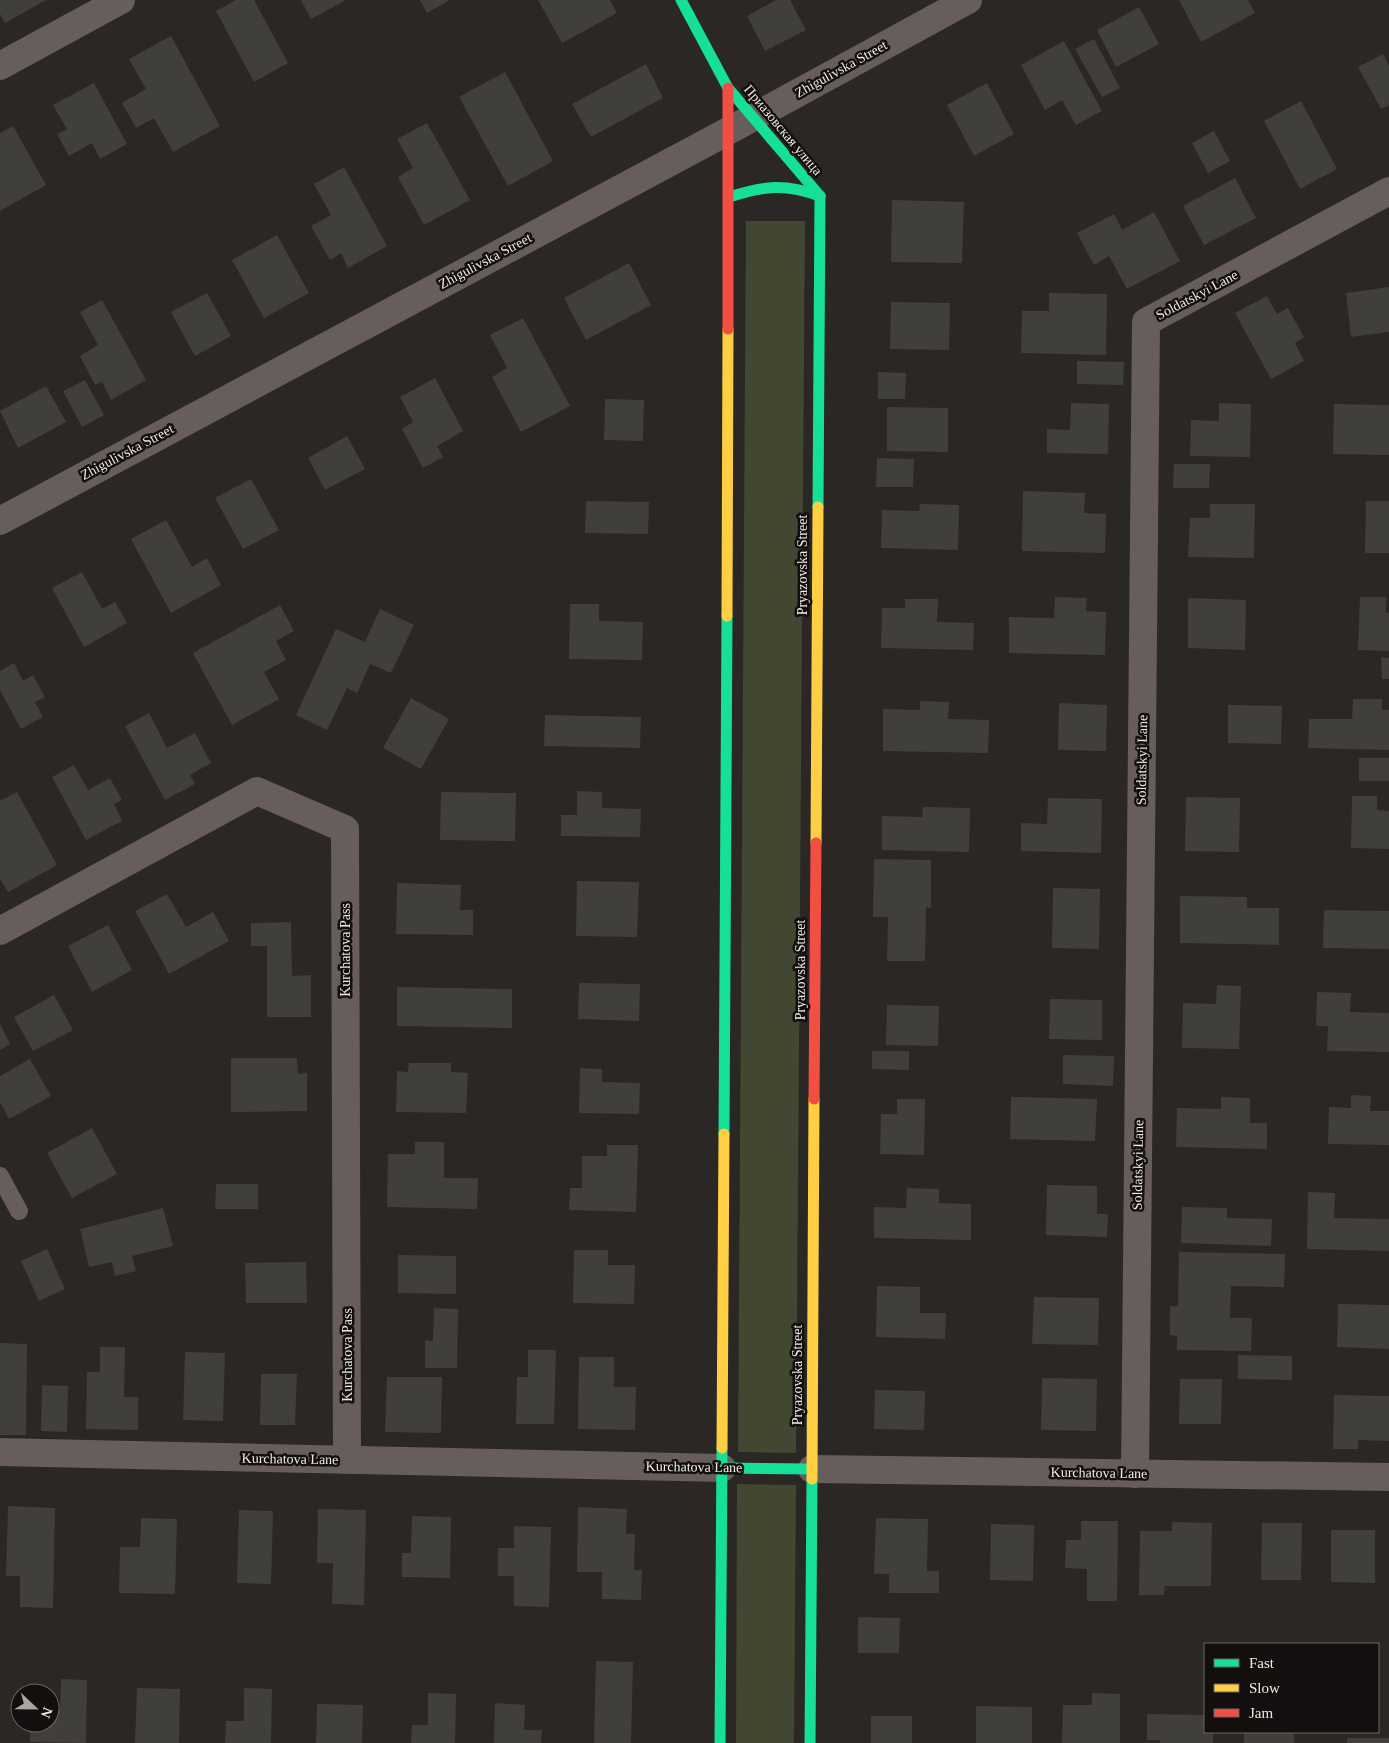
<svg xmlns="http://www.w3.org/2000/svg" width="1389" height="1743" font-family="Georgia,serif">
<style>
.green{fill:#414730}
.building{fill:#413f3c}
.lines{fill:none;stroke-linecap:round;stroke-linejoin:round}
.lane{stroke:#675d5b;stroke-width:18}
.street{stroke:#675d5b;stroke-width:28}
.fast{stroke:#16e098;stroke-width:11}
.slow{stroke:#ffcf43;stroke-width:11}
.jam{stroke:#f24e42;stroke-width:11}
.labels{text-anchor:middle;dominant-baseline:central;stroke-width:5;stroke-linejoin:round;paint-order:stroke}
.street-label{font-size:14px;fill:#eee9e7;stroke:#120f0e}
</style>
<rect width="100%" height="100%" fill="#2a2724"/>
<g class="green">
<polygon points="746,221 805,221 796,1453 738,1452"/>
<polygon points="737,1484 796,1485 794,1743 736,1743"/>
</g>
<g class="building">
<polygon points="0,0 46,0 5,23 0,14"/>
<polygon points="236,0 254,0 288,63 254,82 216,11"/>
<polygon points="301,0 346,0 311,19"/>
<polygon points="420,0 450,0 427,13"/>
<polygon points="538,0 610,0 617,13 562,43"/>
<polygon points="776,0 790,0 806,30 765,51 747,16"/>
<polygon points="1179,0 1248,0 1255,13 1201,42"/>
<polygon points="1139,7 1159,44 1116,67 1097,30"/>
<polygon points="171,36 220,126 173,152 154,118 136,128 122,103 146,89 129,59"/>
<polygon points="1094,39 1120,88 1102,97 1075,49"/>
<polygon points="1064,41 1102,111 1076,125 1062,100 1045,110 1021,65"/>
<polygon points="1383,54 1389,66 1389,105 1381,109 1358,67"/>
<polygon points="646,64 663,98 591,137 572,104"/>
<polygon points="505,72 553,161 508,186 459,97"/>
<polygon points="94,83 127,144 100,159 92,143 69,156 57,134 67,129 53,105"/>
<polygon points="987,83 1014,134 974,156 947,105"/>
<polygon points="1301,101 1337,169 1300,189 1264,121"/>
<polygon points="427,123 470,200 424,225 398,177 413,168 397,139"/>
<polygon points="13,126 46,185 0,211 0,133"/>
<polygon points="1214,131 1230,161 1208,173 1192,143"/>
<polygon points="344,167 387,246 348,268 341,253 330,260 311,226 331,215 314,184"/>
<polygon points="1235,178 1256,218 1204,245 1183,206"/>
<polygon points="892,200 964,202 962,263 891,262"/>
<polygon points="1154,212 1180,261 1127,289 1109,256 1094,265 1077,233 1114,214 1122,230"/>
<polygon points="277,235 309,293 264,318 232,260"/>
<polygon points="629,263 651,305 586,340 564,298"/>
<polygon points="1389,287 1389,332 1351,337 1346,293"/>
<polygon points="207,293 231,336 195,356 171,312"/>
<polygon points="1049,293 1107,294 1106,355 1021,353 1022,311 1049,311"/>
<polygon points="1267,296 1277,314 1288,308 1304,337 1295,343 1304,361 1271,379 1235,313"/>
<polygon points="102,300 146,380 111,400 102,382 95,385 80,356 98,345 80,312"/>
<polygon points="891,302 950,303 949,350 890,349"/>
<polygon points="523,318 570,406 521,432 492,377 507,368 490,335"/>
<polygon points="1077,361 1124,362 1123,385 1077,384"/>
<polygon points="878,372 906,373 905,399 878,399"/>
<polygon points="435,378 463,431 437,446 443,457 423,468 402,429 413,422 400,397"/>
<polygon points="85,380 104,415 82,427 63,391"/>
<polygon points="46,386 66,422 18,448 0,411"/>
<polygon points="605,399 644,400 643,441 604,440"/>
<polygon points="1071,403 1109,404 1108,454 1047,453 1047,429 1070,430"/>
<polygon points="1219,403 1251,404 1250,457 1190,456 1191,420 1219,421"/>
<polygon points="1334,404 1389,405 1389,455 1333,454"/>
<polygon points="887,407 948,408 948,452 887,451"/>
<polygon points="347,436 365,469 325,490 308,458"/>
<polygon points="877,458 914,459 913,487 876,487"/>
<polygon points="1174,464 1210,464 1209,488 1173,488"/>
<polygon points="251,479 279,530 243,549 215,498"/>
<polygon points="1023,491 1085,493 1084,513 1106,514 1105,553 1022,551"/>
<polygon points="586,501 649,502 648,534 585,533"/>
<polygon points="1366,501 1389,501 1389,553 1365,553"/>
<polygon points="920,504 959,505 958,550 881,548 882,510 919,511"/>
<polygon points="1210,504 1255,504 1254,558 1188,557 1190,518 1210,518"/>
<polygon points="166,520 192,567 207,558 221,585 171,613 131,539"/>
<polygon points="82,572 102,609 115,602 127,623 84,647 52,588"/>
<polygon points="1055,597 1087,598 1086,611 1106,612 1105,655 1009,653 1009,617 1054,618"/>
<polygon points="1360,597 1386,597 1386,612 1389,613 1389,651 1358,650"/>
<polygon points="1188,598 1246,600 1245,650 1188,648"/>
<polygon points="905,599 938,599 937,622 974,623 973,650 881,648 882,608 905,608"/>
<polygon points="570,604 599,604 599,621 643,622 642,660 569,659"/>
<polygon points="280,605 294,631 276,641 286,660 264,672 279,699 232,725 193,653"/>
<polygon points="380,609 414,625 391,673 370,664 357,693 347,688 327,730 296,715 336,629 365,642"/>
<polygon points="1381,657 1389,658 1389,679 1382,679"/>
<polygon points="14,663 23,681 33,675 45,697 35,702 43,717 21,729 0,690 0,671"/>
<polygon points="411,698 449,719 421,769 383,748"/>
<polygon points="1353,699 1382,699 1382,710 1389,710 1389,750 1308,748 1309,719 1352,719"/>
<polygon points="920,701 949,702 948,719 989,720 988,753 883,751 883,709 920,710"/>
<polygon points="1059,703 1107,705 1106,751 1058,750"/>
<polygon points="1228,705 1282,706 1281,744 1228,743"/>
<polygon points="149,713 167,748 195,733 211,763 190,775 195,784 165,800 125,726"/>
<polygon points="545,715 641,717 640,748 544,746"/>
<rect x="1359" y="758" width="30" height="23"/>
<polygon points="74,765 88,790 110,778 122,800 114,804 122,821 86,840 52,777"/>
<polygon points="577,791 602,792 602,808 641,809 640,837 561,836 561,815 577,815"/>
<polygon points="17,792 57,865 8,892 0,879 0,801"/>
<polygon points="441,792 516,793 515,841 440,840"/>
<polygon points="1352,796 1377,796 1377,810 1389,811 1389,849 1351,848"/>
<polygon points="1186,797 1240,798 1239,852 1185,851"/>
<polygon points="1048,798 1102,799 1101,853 1021,851 1021,823 1047,824"/>
<polygon points="923,807 970,808 969,852 882,850 882,816 922,817"/>
<polygon points="874,859 931,860 931,908 926,907 925,961 887,961 888,917 873,917"/>
<polygon points="577,881 639,882 637,937 576,936"/>
<polygon points="397,883 461,885 460,910 473,910 473,935 396,934"/>
<polygon points="1053,888 1100,889 1099,949 1052,948"/>
<polygon points="167,894 186,927 213,912 229,941 169,974 135,911"/>
<polygon points="1180,896 1247,897 1247,908 1279,908 1279,945 1180,943"/>
<polygon points="1324,910 1389,911 1389,949 1323,948"/>
<polygon points="291,922 292,976 311,975 311,1017 267,1017 267,946 251,946 251,923"/>
<polygon points="108,925 132,970 92,992 68,946"/>
<polygon points="579,983 640,984 639,1021 578,1019"/>
<polygon points="1217,985 1241,986 1239,1049 1182,1048 1183,1003 1216,1004"/>
<polygon points="397,987 512,989 512,1028 397,1026"/>
<polygon points="1317,992 1351,993 1350,1012 1389,1013 1389,1052 1327,1051 1328,1026 1316,1026"/>
<polygon points="54,995 73,1030 33,1051 14,1017"/>
<polygon points="1050,999 1102,1000 1102,1040 1049,1039"/>
<polygon points="887,1005 939,1006 938,1046 886,1045"/>
<polygon points="0,1024 10,1044 0,1050"/>
<polygon points="872,1051 909,1051 909,1070 872,1069"/>
<polygon points="1063,1055 1114,1056 1113,1086 1063,1084"/>
<polygon points="231,1058 297,1058 298,1074 307,1073 307,1111 231,1112"/>
<polygon points="30,1059 51,1096 9,1119 0,1102 0,1076"/>
<polygon points="409,1063 451,1063 451,1072 468,1073 466,1113 396,1112 397,1071 408,1072"/>
<polygon points="580,1068 602,1069 602,1082 640,1083 639,1114 579,1113"/>
<polygon points="1351,1095 1371,1096 1370,1111 1389,1111 1389,1145 1328,1144 1329,1107 1351,1108"/>
<polygon points="1011,1097 1097,1099 1095,1141 1010,1139"/>
<polygon points="1221,1097 1250,1098 1250,1123 1267,1123 1267,1149 1176,1147 1177,1108 1221,1109"/>
<polygon points="897,1099 925,1099 924,1155 880,1154 881,1114 897,1114"/>
<polygon points="92,1128 117,1174 72,1198 47,1153"/>
<polygon points="415,1142 444,1142 444,1178 478,1178 477,1209 387,1207 388,1154 415,1154"/>
<polygon points="607,1145 638,1145 636,1212 569,1210 570,1188 582,1188 582,1156 607,1156"/>
<polygon points="216,1184 258,1184 258,1209 215,1209"/>
<polygon points="1047,1185 1097,1186 1097,1214 1108,1214 1107,1237 1046,1235"/>
<polygon points="907,1188 939,1189 939,1203 971,1204 971,1240 874,1238 874,1207 906,1208"/>
<polygon points="1308,1192 1335,1193 1334,1218 1389,1219 1389,1251 1307,1249"/>
<polygon points="1182,1207 1227,1208 1227,1218 1272,1219 1271,1246 1181,1243"/>
<polygon points="163,1208 173,1246 132,1256 136,1271 115,1276 112,1262 89,1267 80,1229"/>
<polygon points="47,1249 65,1289 39,1301 21,1261"/>
<polygon points="574,1250 608,1250 608,1265 635,1265 634,1304 573,1303"/>
<polygon points="1179,1252 1285,1254 1284,1287 1231,1286 1230,1318 1252,1318 1251,1351 1177,1350 1177,1336 1170,1335 1170,1306 1178,1306"/>
<polygon points="398,1255 456,1256 456,1294 398,1293"/>
<polygon points="306,1262 307,1303 246,1303 245,1263"/>
<polygon points="877,1286 920,1287 920,1313 946,1313 945,1339 876,1337"/>
<polygon points="1034,1297 1099,1298 1098,1345 1032,1344"/>
<polygon points="1338,1304 1389,1305 1389,1349 1337,1347"/>
<polygon points="434,1308 458,1309 457,1368 425,1368 425,1340 433,1341"/>
<polygon points="0,1343 27,1344 26,1435 0,1435"/>
<polygon points="100,1347 125,1347 124,1397 138,1397 138,1430 86,1429 87,1372 100,1372"/>
<polygon points="528,1350 556,1350 554,1424 516,1424 517,1377 528,1377"/>
<polygon points="185,1352 225,1353 223,1421 183,1420"/>
<polygon points="1238,1355 1292,1356 1292,1380 1238,1379"/>
<polygon points="579,1357 614,1357 614,1387 636,1387 635,1430 578,1429"/>
<polygon points="261,1374 297,1374 295,1425 260,1425"/>
<polygon points="387,1377 442,1377 441,1433 385,1432"/>
<polygon points="1042,1378 1097,1379 1096,1431 1041,1430"/>
<polygon points="1180,1379 1222,1379 1221,1424 1179,1424"/>
<polygon points="42,1385 68,1386 67,1432 41,1431"/>
<polygon points="875,1390 925,1391 924,1430 874,1429"/>
<polygon points="1334,1395 1389,1396 1389,1441 1358,1440 1358,1449 1333,1449"/>
<polygon points="8,1506 55,1508 53,1608 20,1607 20,1576 6,1576"/>
<polygon points="578,1507 627,1509 626,1534 635,1534 634,1570 642,1570 641,1600 602,1599 602,1572 577,1572"/>
<polygon points="318,1509 366,1510 364,1605 332,1604 333,1563 317,1563"/>
<polygon points="239,1510 273,1511 271,1584 237,1583"/>
<polygon points="412,1516 451,1517 450,1578 402,1577 402,1553 411,1553"/>
<polygon points="141,1518 177,1519 175,1594 119,1593 120,1547 140,1547"/>
<polygon points="876,1518 928,1519 927,1571 939,1571 939,1593 889,1593 889,1574 874,1574"/>
<polygon points="1081,1521 1118,1521 1117,1601 1087,1601 1087,1569 1065,1568 1066,1540 1081,1540"/>
<polygon points="1172,1522 1212,1523 1211,1586 1165,1586 1164,1595 1139,1595 1140,1531 1172,1531"/>
<polygon points="1262,1523 1302,1523 1301,1580 1261,1580"/>
<polygon points="991,1524 1034,1525 1033,1581 990,1580"/>
<polygon points="514,1526 551,1527 549,1607 514,1606 514,1576 498,1576 498,1548 514,1548"/>
<polygon points="1331,1530 1375,1530 1375,1583 1331,1582"/>
<polygon points="858,1617 900,1618 899,1653 858,1653"/>
<polygon points="596,1661 633,1662 631,1743 594,1743"/>
<polygon points="61,1679 87,1680 86,1743 30,1742 30,1723 50,1723 50,1709 60,1709"/>
<polygon points="137,1688 180,1689 179,1743 135,1743"/>
<polygon points="244,1688 272,1689 271,1743 225,1743 226,1721 244,1721"/>
<polygon points="428,1693 456,1694 455,1743 411,1743 412,1725 428,1725"/>
<polygon points="1092,1693 1120,1694 1120,1743 1062,1743 1063,1705 1092,1705"/>
<polygon points="495,1703 525,1705 524,1730 542,1730 541,1743 494,1743"/>
<polygon points="317,1704 363,1705 362,1743 316,1743"/>
<polygon points="976,1706 1032,1707 1032,1743 976,1743"/>
<polygon points="1147,1714 1205,1715 1205,1732 1213,1732 1213,1743 1160,1743 1160,1740 1147,1740"/>
<rect x="871" y="1716" width="41" height="27"/>
<rect x="1244" y="1732" width="50" height="11"/>
<rect x="1347" y="1738" width="42" height="5"/>
</g>
<g class="lines">
<polyline class="lane" points="0,1176 19,1211"/>
<g class="street">
<polyline points="0,66 121,0"/>
<polyline points="0,521 719,136 968,0"/>
<polyline points="0,931 257,791 345,829 347,1460"/>
<polyline points="0,1452 722,1468"/>
<polyline points="812,1469 1389,1477"/>
<polyline points="1135,1474 1146,322 1389,191"/>
</g>
<g class="fast">
<polyline points="681,0 728,88 820,196"/>
<path d="M729,197C764,186 784,183 820,196"/>
<polyline points="818,507 820,196"/>
<polyline points="724,1134 727,616"/>
<polyline points="722,1468 812,1469"/>
<polyline points="720,1743 722,1448"/>
<polyline points="810,1743 812,1479"/>
</g>
<g class="slow">
<polyline points="727,616 728,329"/>
<polyline points="816,843 818,507"/>
<polyline points="722,1448 724,1134"/>
<polyline points="812,1479 814,1099"/>
</g>
<g class="jam">
<polyline points="728,88 728,329"/>
<polyline points="814,1099 816,843"/>
</g>
</g>
<g class="labels">
<g class="street-label">
<text transform="translate(841 69) rotate(-29)">Zhigulivska Street</text>
<text transform="translate(783 130) rotate(50)">Приазовская улица</text>
<text transform="translate(485 261) rotate(-28)">Zhigulivska Street</text>
<text transform="translate(1197 295) rotate(-28)">Soldatskyi Lane</text>
<text transform="translate(127 452) rotate(-28)">Zhigulivska Street</text>
<text transform="translate(802 565) rotate(-90)">Pryazovska Street</text>
<text transform="translate(1142 760) rotate(-89)">Soldatskyi Lane</text>
<text transform="translate(345 950) rotate(-90)">Kurchatova Pass</text>
<text transform="translate(800 970) rotate(-90)">Pryazovska Street</text>
<text transform="translate(1138 1165) rotate(-89)">Soldatskyi Lane</text>
<text transform="translate(347 1355) rotate(-90)">Kurchatova Pass</text>
<text transform="translate(797 1375) rotate(-90)">Pryazovska Street</text>
<text transform="translate(290 1459) rotate(1)">Kurchatova Lane</text>
<text transform="translate(694 1467) rotate(1)">Kurchatova Lane</text>
<text transform="translate(1099 1473) rotate(1)">Kurchatova Lane</text>
</g>
</g>
<rect x="1204" y="1643" width="175" height="90" fill="#120f0e" stroke="#6a6665"/>
<rect x="1214" y="1659" width="25" height="8" fill="#16e098" stroke="#6a6665"/>
<text x="1249" y="1668" font-size="15" fill="#eee9e7">Fast</text>
<rect x="1214" y="1684" width="25" height="8" fill="#ffcf43" stroke="#6a6665"/>
<text x="1249" y="1693" font-size="15" fill="#eee9e7">Slow</text>
<rect x="1214" y="1709" width="25" height="8" fill="#f24e42" stroke="#6a6665"/>
<text x="1249" y="1718" font-size="15" fill="#eee9e7">Jam</text>
<g transform="translate(35 1708) rotate(112)"><circle r="24" fill="#120f0e" stroke="#6a6665"/>
<path d="M0-4L9 19L0 12L-9 19Z" fill="#a9a5a3"/>
<text y="-8" font-size="14" font-weight="bold" text-anchor="middle" fill="#eee9e7">N</text>
</g>
</svg>
